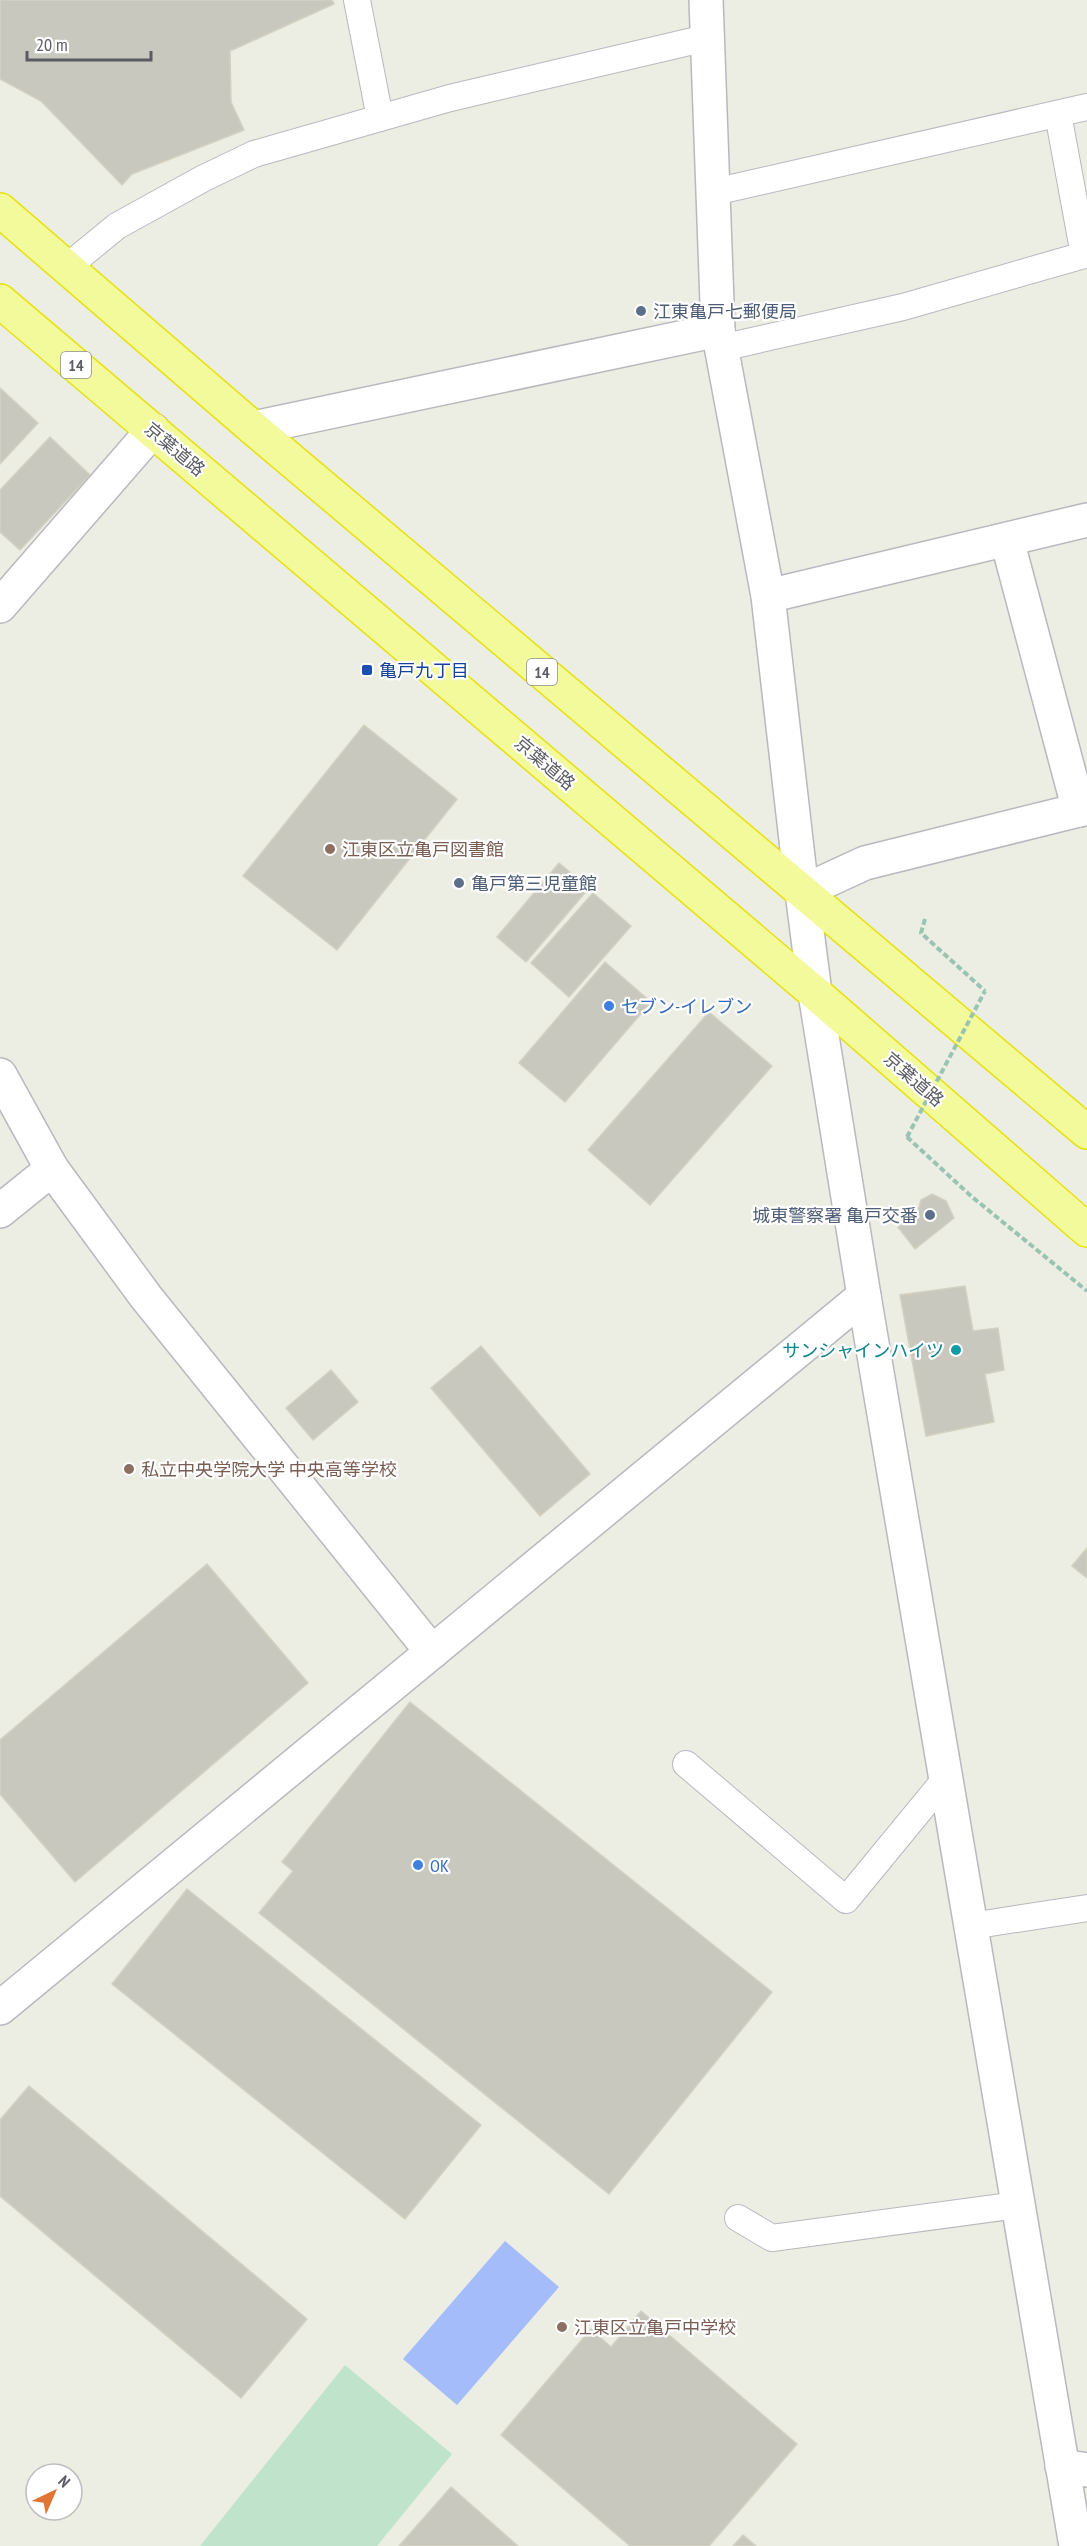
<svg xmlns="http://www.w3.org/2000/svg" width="1087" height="2546" font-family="'PT Sans Narrow','Noto Sans JP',sans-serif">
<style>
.green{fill:#c0e4cb}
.water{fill:#a5bcfb}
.building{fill:#c8c8bf;stroke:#d2d1c2;stroke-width:1.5}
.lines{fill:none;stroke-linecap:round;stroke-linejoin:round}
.service-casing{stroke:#b8b9bf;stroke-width:28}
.minor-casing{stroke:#b8b9bf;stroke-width:36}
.tertiary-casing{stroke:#b8b9bf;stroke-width:36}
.trunk-casing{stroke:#e6e20a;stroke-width:36}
.path{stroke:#9ac4b2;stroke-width:4;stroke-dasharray:6 3;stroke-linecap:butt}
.service{stroke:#fff;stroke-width:26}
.minor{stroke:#fff;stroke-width:33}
.tertiary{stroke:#fff;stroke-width:33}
.trunk{stroke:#f2fa9c;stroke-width:33}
.path-bridge{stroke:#9ac4b2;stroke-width:4;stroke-dasharray:6 3;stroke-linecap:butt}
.service-dot{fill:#5c6f8a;stroke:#fff;stroke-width:2}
.transit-dot{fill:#1a4fb4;stroke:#fff;stroke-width:2}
.education-dot{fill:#8d6e63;stroke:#fff;stroke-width:2}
.shop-dot{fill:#3f7fe0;stroke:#fff;stroke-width:2}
.culture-dot{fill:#0f9aa8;stroke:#fff;stroke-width:2}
.labels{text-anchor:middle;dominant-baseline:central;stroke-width:4.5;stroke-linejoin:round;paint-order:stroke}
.shield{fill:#fff;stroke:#8c8d92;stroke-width:1.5}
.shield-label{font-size:16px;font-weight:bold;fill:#5b5c63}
.service-label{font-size:18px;fill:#4e5e75;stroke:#fff;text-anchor:start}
.street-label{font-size:18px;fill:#5b5c63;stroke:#fff}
.transit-label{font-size:18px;fill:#164399;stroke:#fff;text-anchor:start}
.education-label{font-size:18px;fill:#785e54;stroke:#fff;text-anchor:start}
.shop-label{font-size:18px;fill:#366cbe;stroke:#fff;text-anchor:start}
.culture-label{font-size:18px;fill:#0d838f;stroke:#fff;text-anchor:end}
</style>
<rect width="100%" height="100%" fill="#ecede3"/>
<polygon class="green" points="345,2365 452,2454 377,2546 200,2546"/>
<polygon class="water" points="505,2241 559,2287 457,2405 403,2359"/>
<g class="building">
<polygon points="0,0 332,0 334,4 230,51 231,102 244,130 132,174 122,185 41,101 0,79"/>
<polygon points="0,388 38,423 0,464"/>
<polygon points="50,437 90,475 20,550 0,532 0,490"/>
<polygon points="364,725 457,799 337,950 243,876"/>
<polygon points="559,863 589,888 526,962 497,937"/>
<polygon points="593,893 631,926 569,997 531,963"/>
<polygon points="605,962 651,1002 565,1102 519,1063"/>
<polygon points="709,1012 772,1066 650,1205 588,1150"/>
<polygon points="932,1194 946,1201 954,1218 915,1249 898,1227 918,1211 921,1200"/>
<polygon points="965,1286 973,1331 998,1328 1004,1370 985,1374 994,1422 926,1436 900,1295"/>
<polygon points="481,1346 590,1474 540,1516 431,1388"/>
<polygon points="331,1370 358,1402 313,1440 286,1408"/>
<polygon points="1087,1548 1087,1578 1072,1566"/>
<polygon points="207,1564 308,1683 75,1882 0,1794 0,1740"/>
<polygon points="410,1702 772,1992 609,2194 259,1913 293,1871 282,1862"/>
<polygon points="187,1889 481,2125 405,2219 112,1984"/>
<polygon points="29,2086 307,2319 241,2398 0,2196 0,2120"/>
<polygon points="641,2311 797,2444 709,2546 630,2546 501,2435 591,2329 611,2347"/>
<polygon points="451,2487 518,2546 399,2546"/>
<polygon points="743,2535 756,2546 733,2546"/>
</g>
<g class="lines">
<g class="service-casing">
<g id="service">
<polyline points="357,0 380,118"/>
<polyline points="714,192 1087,107"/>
<polyline points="67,267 117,226 204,178 254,154 450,98 706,38"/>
<polyline points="721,348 903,307 1084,255 1058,114"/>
<polyline points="686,1764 846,1900 947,1777"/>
<polyline points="971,1926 1087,1908"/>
<polyline points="738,2218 772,2238 1018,2205"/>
</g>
</g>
<g class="minor-casing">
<g id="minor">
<polyline points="706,0 718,330 768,596 802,892 865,863 1087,808"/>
<polyline points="253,428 718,330"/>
<polyline points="1007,540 1079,810"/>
<polyline points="768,596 1087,520"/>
<polyline points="0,606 153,430"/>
<polyline points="0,1075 52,1169 146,1297 432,1652"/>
<polyline points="0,1211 52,1169"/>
<polyline points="0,2008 864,1296"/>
<polyline points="1062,2466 1087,2470"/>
</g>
</g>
<g class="tertiary-casing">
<polyline id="tertiary" points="802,892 815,993 864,1296 1076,2546"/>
</g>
<g class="trunk-casing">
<g id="trunk">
<polyline points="0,210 253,428 1087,1132"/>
<polyline points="0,301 815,993 1087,1230"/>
</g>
</g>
<g class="path">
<polyline points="925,919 921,933 985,991"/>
<polyline points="907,1137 971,1196 1087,1291"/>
</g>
<use href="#service" class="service"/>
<use href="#minor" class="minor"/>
<use href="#tertiary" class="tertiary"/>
<use href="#trunk" class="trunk"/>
<polyline class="path-bridge" points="907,1137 985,991"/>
</g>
<g class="service-dot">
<circle cx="641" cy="311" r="6"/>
<circle cx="459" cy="883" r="6"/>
<circle cx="930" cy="1215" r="6"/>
</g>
<rect class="transit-dot" x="361" y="664" width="12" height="12" rx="3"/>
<g class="education-dot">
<circle cx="330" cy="849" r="6"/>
<circle cx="129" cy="1469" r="6"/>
<circle cx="562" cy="2327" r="6"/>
</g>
<g class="shop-dot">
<circle cx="609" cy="1006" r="6"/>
<circle cx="418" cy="1865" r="6"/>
</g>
<circle class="culture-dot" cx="956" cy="1350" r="6"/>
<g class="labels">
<g class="shield">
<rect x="61" y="352" width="30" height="26" rx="4.5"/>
<rect x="527" y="659" width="30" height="26" rx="4.5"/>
</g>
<g class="shield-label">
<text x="76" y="365">14</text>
<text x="542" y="672">14</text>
</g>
<g class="service-label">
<text x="653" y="311">江東亀戸七郵便局</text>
<text x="471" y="883">亀戸第三児童館</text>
<text x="918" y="1215" text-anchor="end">城東警察署 亀戸交番</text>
</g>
<g class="street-label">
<text transform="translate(175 449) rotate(40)">京葉道路</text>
<text transform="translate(545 763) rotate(40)">京葉道路</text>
<text transform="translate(914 1079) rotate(41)">京葉道路</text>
</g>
<g class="transit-label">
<text x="379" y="670">亀戸九丁目</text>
</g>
<g class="education-label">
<text x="342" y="849">江東区立亀戸図書館</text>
<text x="141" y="1469">私立中央学院大学 中央高等学校</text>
<text x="574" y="2327">江東区立亀戸中学校</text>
</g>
<g class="shop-label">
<text x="621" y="1006">セブン-イレブン</text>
<text x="430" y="1865">OK</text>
</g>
<g class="culture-label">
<text x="944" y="1350">サンシャインハイツ</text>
</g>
</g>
<g transform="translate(54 2492) rotate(44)"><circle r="28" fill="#ffffff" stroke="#bdbec1" stroke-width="1.5"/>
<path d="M0-4.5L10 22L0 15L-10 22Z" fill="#e17535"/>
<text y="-9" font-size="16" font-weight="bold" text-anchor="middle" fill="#5b5c63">N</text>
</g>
<path d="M27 51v9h124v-9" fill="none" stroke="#5b5c63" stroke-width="3"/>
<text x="36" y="51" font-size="18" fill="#5b5c63" stroke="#ffffff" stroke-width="4.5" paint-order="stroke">20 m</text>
</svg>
